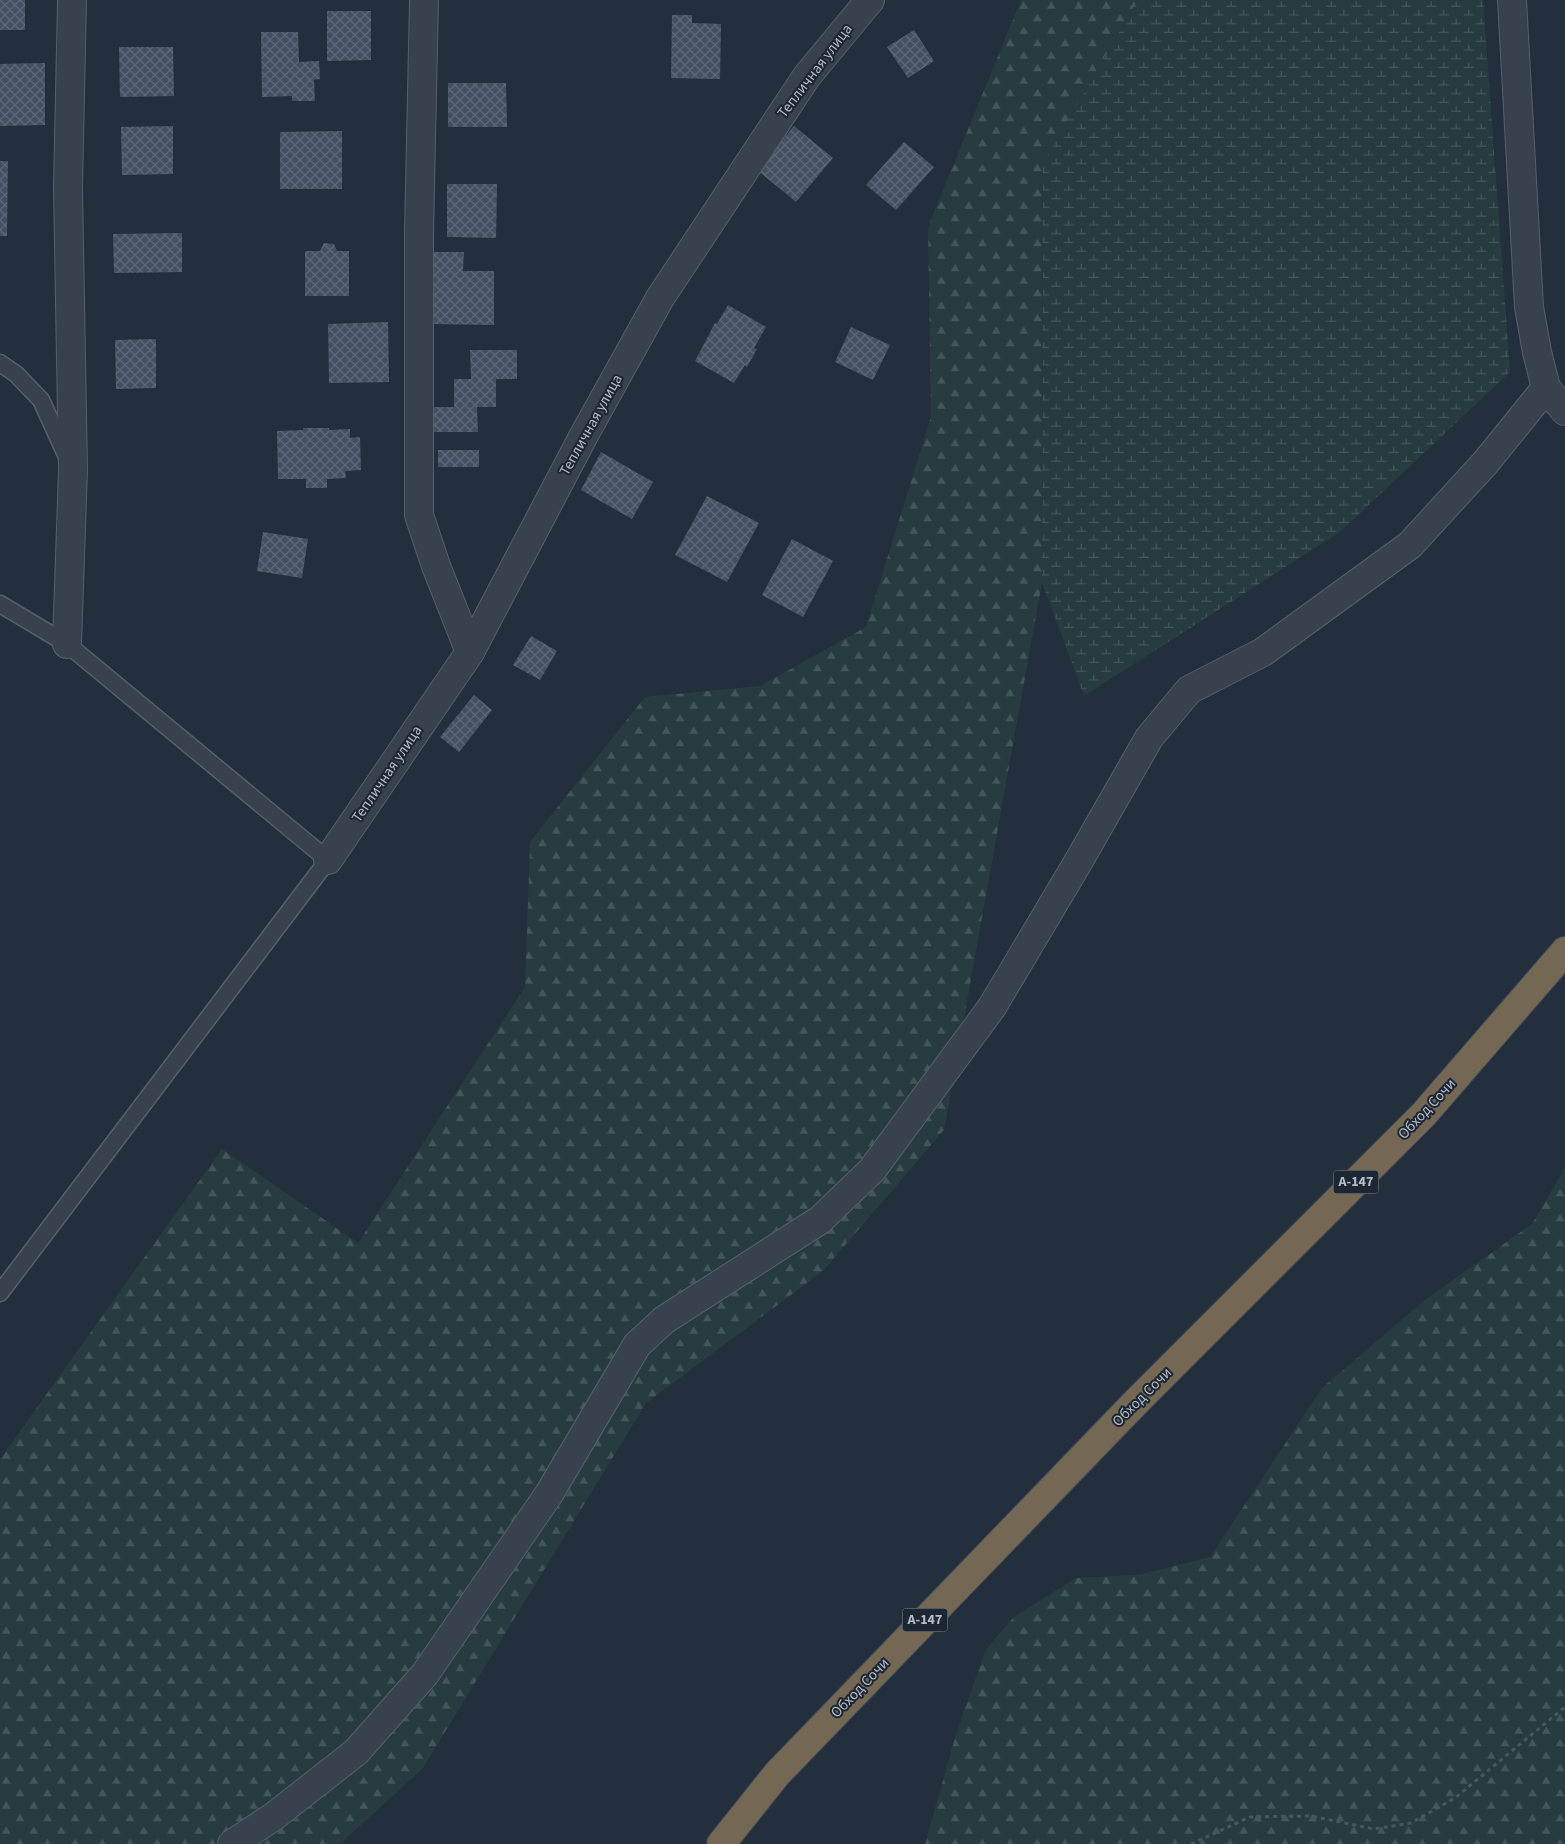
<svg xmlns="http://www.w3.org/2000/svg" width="1565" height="1844" font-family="'Source Sans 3',sans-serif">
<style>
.forest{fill:url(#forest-firs)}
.wetland{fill:url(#wetland-marsh)}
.building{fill:url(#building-cross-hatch)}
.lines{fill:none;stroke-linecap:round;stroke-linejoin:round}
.lane-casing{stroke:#565f6c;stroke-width:19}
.street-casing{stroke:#565f6c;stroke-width:30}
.highway-casing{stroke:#434c59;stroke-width:30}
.path{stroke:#44595c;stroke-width:3;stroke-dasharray:4 4;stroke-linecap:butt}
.lane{stroke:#38414e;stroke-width:16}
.street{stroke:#38414e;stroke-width:28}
.highway{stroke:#746855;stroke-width:28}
.labels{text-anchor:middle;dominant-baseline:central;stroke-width:4;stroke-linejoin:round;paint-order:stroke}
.shield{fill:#1d2633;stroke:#878f9c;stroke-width:1}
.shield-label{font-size:14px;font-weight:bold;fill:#b4bcc9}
.street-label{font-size:15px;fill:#b4bcc9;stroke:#1d2633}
</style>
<defs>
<pattern id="forest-firs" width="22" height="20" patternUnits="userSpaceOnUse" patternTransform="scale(1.25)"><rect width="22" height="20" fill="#263c3f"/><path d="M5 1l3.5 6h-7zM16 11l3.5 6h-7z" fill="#435659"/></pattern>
<pattern id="wetland-marsh" width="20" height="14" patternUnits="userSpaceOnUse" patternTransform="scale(1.25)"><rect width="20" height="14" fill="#263c3f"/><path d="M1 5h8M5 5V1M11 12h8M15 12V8" fill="none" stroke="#435659"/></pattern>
<pattern id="building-cross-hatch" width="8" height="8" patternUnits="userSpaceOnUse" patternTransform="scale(1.25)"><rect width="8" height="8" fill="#455162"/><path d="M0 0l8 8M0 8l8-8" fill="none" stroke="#5d6877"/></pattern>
</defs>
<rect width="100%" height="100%" fill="#242f3e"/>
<g class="forest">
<polygon points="1021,0 1138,0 1043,163 1042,582 944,1130 823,1271 646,1403 423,1768 340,1844 0,1844 0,1459 222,1149 358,1243 525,987 530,842 645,697 760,686 866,627 931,417 928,227"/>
<polygon points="1565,1168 1565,1844 925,1844 956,1734 986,1649 1014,1617 1076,1578 1138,1575 1210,1557 1322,1388 1425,1300 1532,1224"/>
</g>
<polygon class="wetland" points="1138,0 1483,0 1510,372 1340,532 1084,696 1042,582 1043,163"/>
<g class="building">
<rect x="0" y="0" width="25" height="30"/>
<polygon points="327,11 371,11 371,60 327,61"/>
<polygon points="672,15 692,15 692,23 721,24 720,79 671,78"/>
<polygon points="914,30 934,61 908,78 887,47"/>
<polygon points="261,32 298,32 299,62 319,61 320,79 314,80 315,101 292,101 292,96 262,97"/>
<polygon points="119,47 173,47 174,96 120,97"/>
<polygon points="45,63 45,125 0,126 0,64"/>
<polygon points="448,83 506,83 507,127 448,127"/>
<polygon points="173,126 173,174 122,175 121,127"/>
<polygon points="794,126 833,158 796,202 757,170"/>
<polygon points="342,131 342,189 280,189 280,132"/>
<polygon points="904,142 934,167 896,210 866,185"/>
<polygon points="0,161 8,161 7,236 0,236"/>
<polygon points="447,184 497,184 496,238 447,237"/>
<polygon points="182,233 182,272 114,273 113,234"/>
<polygon points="324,243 334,244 337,251 349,251 349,296 305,296 305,251 320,251"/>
<polygon points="433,252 464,252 463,271 494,271 494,325 432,324"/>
<polygon points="728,305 766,327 754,348 757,349 747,367 745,365 734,383 695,361 715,323 717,324"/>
<polygon points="388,322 389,382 329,383 328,324"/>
<polygon points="851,327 890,345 873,380 835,362"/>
<polygon points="156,339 156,388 116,389 115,340"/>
<polygon points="470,350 517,350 517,379 496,379 496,407 477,407 478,432 434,432 434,407 454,407 454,379 471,379"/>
<polygon points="303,428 329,428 329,430 350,429 350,438 360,437 361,470 345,471 346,478 327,479 327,488 306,488 306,479 278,479 277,431 303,430"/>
<rect x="438" y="450" width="41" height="17"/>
<polygon points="601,452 653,482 632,519 581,490"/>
<polygon points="707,496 759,523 727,582 675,555"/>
<polygon points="263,532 308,539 302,578 257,571"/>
<polygon points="792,539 833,561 803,617 762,595"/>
<polygon points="531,636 557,651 540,680 513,665"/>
<polygon points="474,695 492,710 459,752 440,737"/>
</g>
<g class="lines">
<g class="lane-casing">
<g id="lane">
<polyline points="0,363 16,374 41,400 68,459"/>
<polyline points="0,604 67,644 328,860 0,1293"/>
</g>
</g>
<g class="street-casing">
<g id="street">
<polyline points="424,0 419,233 419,515 436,566 470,652"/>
<polyline points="1512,0 1529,307 1537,352 1546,388 1565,411"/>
<polyline points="67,644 73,470 68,188 72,0"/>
<polyline points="328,860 470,652 584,435 660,298 807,76 870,0"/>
<polyline points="232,1844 273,1817 356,1752 425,1674 549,1494 637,1345 664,1320 820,1220 872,1170 992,1007 1077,864 1149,738 1189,690 1263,652 1410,545 1486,462 1546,388"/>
</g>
</g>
<g class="highway-casing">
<polyline id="highway" points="721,1844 777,1774 1136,1402 1424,1114 1565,951"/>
</g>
<polyline class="path" points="1191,1844 1250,1817 1311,1816 1374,1829 1411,1823 1455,1798 1565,1707"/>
<use href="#lane" class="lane"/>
<use href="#street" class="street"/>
<use href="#highway" class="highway"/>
</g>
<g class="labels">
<g class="shield">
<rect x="1333.5" y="1170.5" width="45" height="23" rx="4"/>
<rect x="902.5" y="1608.5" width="45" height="23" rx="4"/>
</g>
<g class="shield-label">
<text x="1356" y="1182">А-147</text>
<text x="925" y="1620">А-147</text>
</g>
<g class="street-label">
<text transform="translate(815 71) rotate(-53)">Тепличная улица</text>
<text transform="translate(591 425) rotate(-61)">Тепличная улица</text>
<text transform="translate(387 774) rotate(-56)">Тепличная улица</text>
<text transform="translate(1427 1109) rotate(-47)">Обход Сочи</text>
<text transform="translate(1142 1397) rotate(-45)">Обход Сочи</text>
<text transform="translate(860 1688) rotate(-46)">Обход Сочи</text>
</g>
</g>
</svg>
